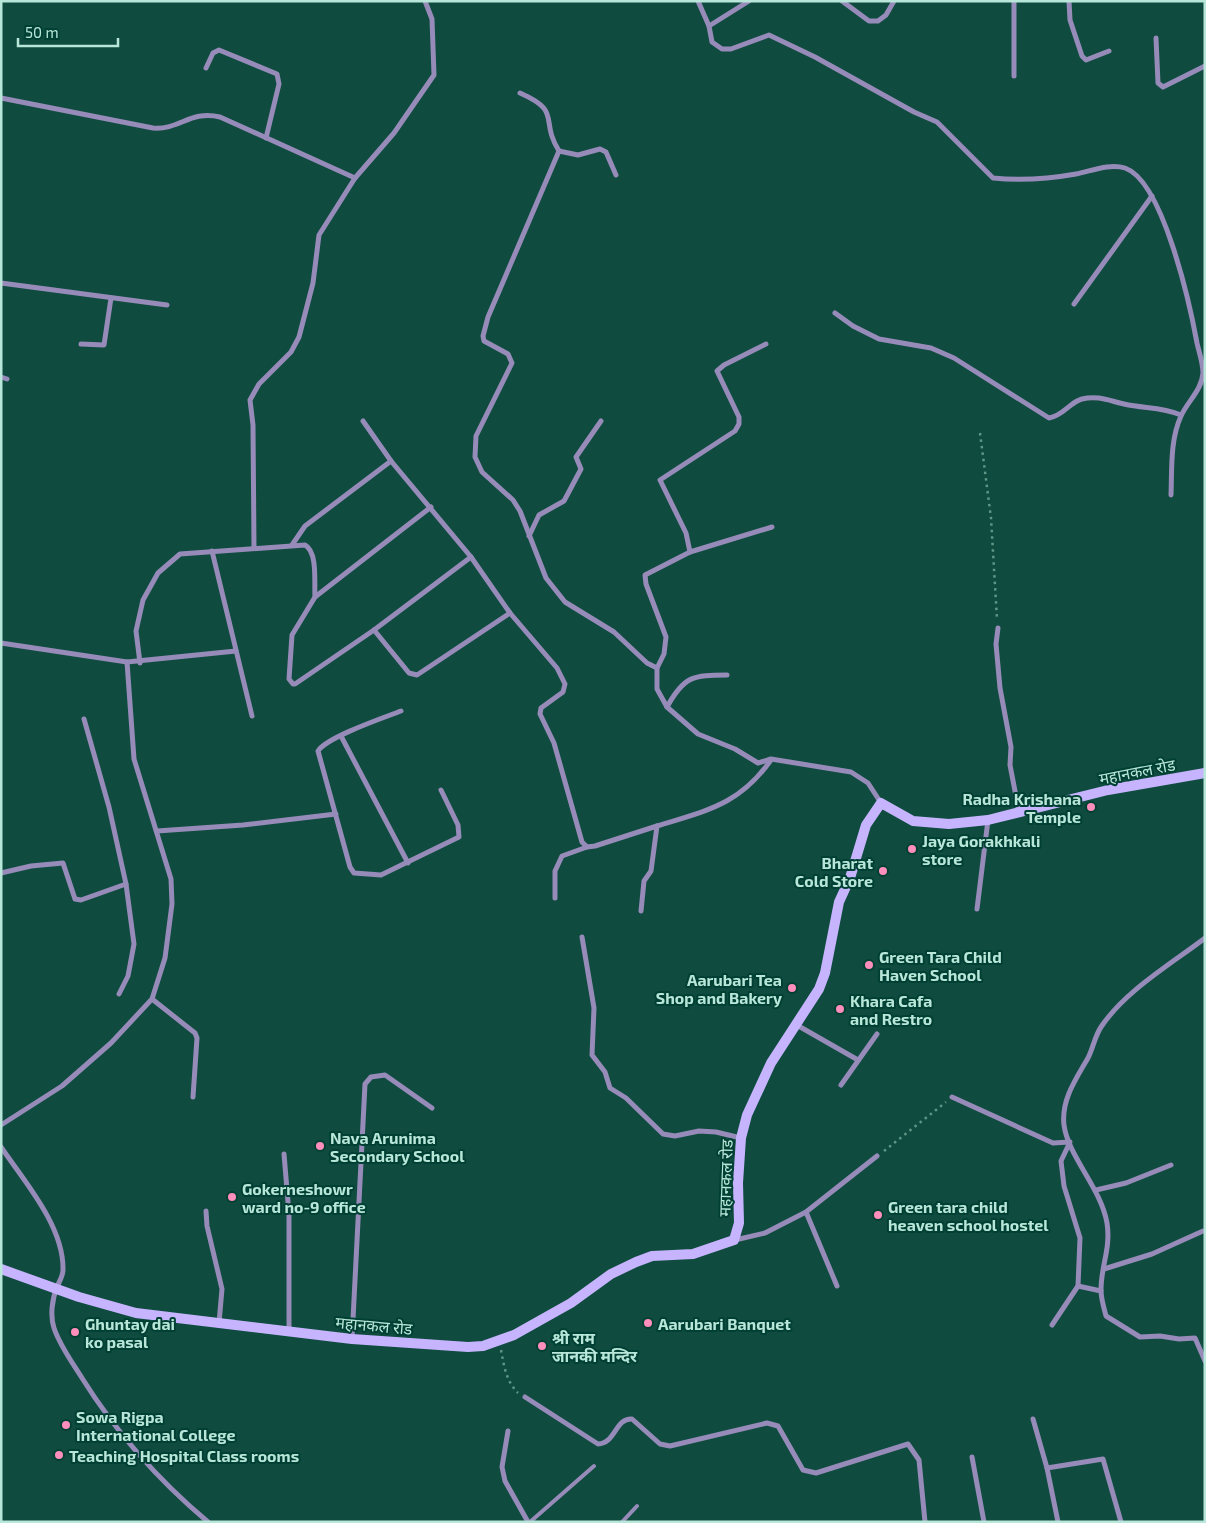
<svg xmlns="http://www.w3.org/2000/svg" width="1206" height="1523" font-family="'Exo 2','Noto Sans Devanagari',sans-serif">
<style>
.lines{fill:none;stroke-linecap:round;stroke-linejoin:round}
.path{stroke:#609688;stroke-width:2.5;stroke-dasharray:2.5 4;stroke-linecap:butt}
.service{stroke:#968bb9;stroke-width:4}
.minor{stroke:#968bb9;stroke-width:5}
.secondary{stroke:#c6b5fe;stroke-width:10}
.poi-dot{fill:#fe8ebc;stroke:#004034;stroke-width:2}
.labels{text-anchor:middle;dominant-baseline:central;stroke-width:4;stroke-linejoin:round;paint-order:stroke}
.street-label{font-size:16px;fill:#b8e7d9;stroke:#004034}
.poi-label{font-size:16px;font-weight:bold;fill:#b8e7d9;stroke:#004034;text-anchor:start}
</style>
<rect width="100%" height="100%" fill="#0f4b3e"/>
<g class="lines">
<g class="path">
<polyline points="980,433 991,518 997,619"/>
<polyline points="884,1151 946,1102"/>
<path d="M501,1350C504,1366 506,1381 518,1393"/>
</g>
<g class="service">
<polyline points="530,1522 594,1466"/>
<polyline points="622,1522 637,1506"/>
</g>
<g class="minor">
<path d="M698,1L709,26L712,42L722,49H731L769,35L815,57L914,112L937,122L993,178C1021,181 1048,179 1076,174C1091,171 1110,163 1125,168C1163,181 1190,305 1197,343C1199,352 1203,363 1203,373C1202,390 1187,402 1181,416C1170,440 1172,469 1171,495"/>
<polyline points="842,1 869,21 878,21 886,15 894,1"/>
<polyline points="1014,1 1014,76"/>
<polyline points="1069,1 1070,20 1082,56 1086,60 1109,51"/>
<polyline points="709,26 749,1"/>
<polyline points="1156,38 1158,83 1163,87 1205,66"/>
<polyline points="206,68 213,53 219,50 277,74 279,84 266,138"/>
<path d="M520,93C563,112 539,119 559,151"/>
<path d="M1,98L153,128C180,130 190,110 220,117L355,178"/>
<polyline points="616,175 606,152 600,149 578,155 559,151 488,317 483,336 484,341 508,354 512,363 476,436 475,457 482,472 513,500 520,511 546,578 565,602 614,632 647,663 657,668"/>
<polyline points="1,283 167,305"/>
<polyline points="1074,304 1152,196"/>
<path d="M835,313L853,326L879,339L931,348L954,358L1049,418C1063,416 1070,402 1082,399C1098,395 1110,401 1124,404C1145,409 1160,406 1181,415"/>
<polyline points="81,344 104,345 111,298"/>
<polyline points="766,344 724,365 717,371 739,417 739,424 735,431 660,480 686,533 690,552 645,575 646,584 666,637 664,654 657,668 657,689 667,707 698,734 735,749 758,763 771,759 851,772 868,783 881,803"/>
<polyline points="1,377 7,379"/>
<polyline points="363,421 391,461 471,557 510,613 557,668 565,684 563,692 541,708 540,714 554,743 582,842 587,847 595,846 657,826"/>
<polyline points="431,507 315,597 292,635 289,679 293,684 295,684 374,630 471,557"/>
<polyline points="529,536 539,515 564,501 581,469 576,457 601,421"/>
<polyline points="292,545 305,526 391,461"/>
<polyline points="254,548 253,425 250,400 259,384 291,352 299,337 313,283 319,235 355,178 394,133 434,75 432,19 425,1"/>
<polyline points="212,551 252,716"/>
<polyline points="690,552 772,527"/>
<polyline points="998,628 996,644 1000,688 1011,747 1010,765 1019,812"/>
<polyline points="374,630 409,673 417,675 510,613"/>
<polyline points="1,643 127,662 236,651"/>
<path d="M140,663L136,631L143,600L158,573L180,554L305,545C318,552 314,583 315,597"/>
<path d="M667,707C684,676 693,675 727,675"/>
<path d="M401,711C383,718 327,737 318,751L350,867L354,873L381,875L459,837L458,825L441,790"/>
<polyline points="84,719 109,807 126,884 134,944 128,976 119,994"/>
<polyline points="341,736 408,863"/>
<polyline points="157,831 243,825 336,814"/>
<polyline points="1,873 31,866 63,863 75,899 81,900 126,884"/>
<polyline points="555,898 555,871 562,856 587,847"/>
<polyline points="977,909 988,820"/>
<path d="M641,911L644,881L651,871L657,826C708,810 739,805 771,760"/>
<polyline points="582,937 594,1008 592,1055 605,1072 610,1088 626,1098 663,1134 675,1136 699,1131 716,1132 741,1138"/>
<path d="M1205,938C1171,964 1125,991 1101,1027C1095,1036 1093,1048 1088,1058C1076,1079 1061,1100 1064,1125C1068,1156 1101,1188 1107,1223C1111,1249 1101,1265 1101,1290C1101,1299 1104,1308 1106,1316L1140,1337L1160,1336L1179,1339L1195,1338L1205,1361"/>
<polyline points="152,999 195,1033 197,1038 193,1097"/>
<polyline points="795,1024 858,1060"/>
<polyline points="841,1085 877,1034"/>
<polyline points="952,1097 1053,1143 1070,1142 1061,1161 1064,1186 1080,1238 1078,1286 1101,1291"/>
<polyline points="1,1125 62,1086 111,1043 152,999 165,958 172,904 171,879 134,759 127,662"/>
<path d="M1,1147C24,1181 64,1226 63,1270C63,1276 59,1282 57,1287C52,1299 50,1316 54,1328C60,1346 72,1362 82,1378C117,1434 157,1479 208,1522"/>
<polyline points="284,1154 289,1214 289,1331"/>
<polyline points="1096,1190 1126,1183 1171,1165"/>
<polyline points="206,1211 207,1226 222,1289 219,1323"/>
<polyline points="806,1212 837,1286"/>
<polyline points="735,1240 765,1233 806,1212 877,1156"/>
<polyline points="1104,1269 1152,1254 1203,1231"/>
<polyline points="1052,1325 1078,1286"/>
<polyline points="352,1339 365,1084 371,1077 385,1075 432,1108"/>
<path d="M525,1397L598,1444C616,1443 615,1418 632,1419L660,1444L670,1446L767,1423L778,1426L803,1470L816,1473L908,1444L919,1460L925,1522"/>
<polyline points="1033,1419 1047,1468 1058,1522"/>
<polyline points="508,1431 502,1467 505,1481 528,1522"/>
<polyline points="972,1457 984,1522"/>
<polyline points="1047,1468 1103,1459 1121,1522"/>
</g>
<polyline class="secondary" points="1,1269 79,1297 136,1313 352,1339 468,1347 483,1346 514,1335 571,1303 611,1274 636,1262 652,1256 693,1254 734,1240 739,1223 738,1183 741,1138 747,1115 771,1063 819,989 825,973 839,902 850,878 866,825 881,803 913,821 949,824 988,820 1108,790 1205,773"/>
</g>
<g class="poi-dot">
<circle cx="1091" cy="807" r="5"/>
<circle cx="912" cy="849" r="5"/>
<circle cx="883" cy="871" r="5"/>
<circle cx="869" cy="965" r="5"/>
<circle cx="792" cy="988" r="5"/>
<circle cx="840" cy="1009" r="5"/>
<circle cx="320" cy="1146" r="5"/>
<circle cx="232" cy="1197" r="5"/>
<circle cx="878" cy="1215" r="5"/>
<circle cx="648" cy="1323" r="5"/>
<circle cx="75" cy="1332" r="5"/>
<circle cx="542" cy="1346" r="5"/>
<circle cx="66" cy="1425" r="5"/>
<circle cx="59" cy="1455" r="5"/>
</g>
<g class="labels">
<g class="street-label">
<text transform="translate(1137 771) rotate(-11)">महानकल रोड</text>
<text transform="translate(725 1178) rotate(-88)">महानकल रोड</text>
<text transform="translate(374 1325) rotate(5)">महानकल रोड</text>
</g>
<g class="poi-label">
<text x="1081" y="798" text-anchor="end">Radha Krishana<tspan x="1081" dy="18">Temple</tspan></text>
<text x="922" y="840">Jaya Gorakhkali<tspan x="922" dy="18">store</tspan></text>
<text x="873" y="862" text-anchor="end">Bharat<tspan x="873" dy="18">Cold Store</tspan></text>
<text x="879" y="956">Green Tara Child<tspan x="879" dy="18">Haven School</tspan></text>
<text x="782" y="979" text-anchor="end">Aarubari Tea<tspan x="782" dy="18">Shop and Bakery</tspan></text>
<text x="850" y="1000">Khara Cafa<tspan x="850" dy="18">and Restro</tspan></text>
<text x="330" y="1137">Nava Arunima<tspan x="330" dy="18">Secondary School</tspan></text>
<text x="242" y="1188">Gokerneshowr<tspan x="242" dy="18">ward no-9 office</tspan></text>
<text x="888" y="1206">Green tara child<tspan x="888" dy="18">heaven school hostel</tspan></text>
<text x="85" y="1323">Ghuntay dai<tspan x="85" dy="18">ko pasal</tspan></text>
<text x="658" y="1323">Aarubari Banquet</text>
<text x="552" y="1337">श्री राम<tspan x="552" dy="18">जानकी मन्दिर</tspan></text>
<text x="76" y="1416">Sowa Rigpa<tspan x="76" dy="18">International College</tspan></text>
<text x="69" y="1455">Teaching Hospital Class rooms</text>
</g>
</g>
<rect width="1206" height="1523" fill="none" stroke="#b8e7d9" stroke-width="5"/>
<path d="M18 38v8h100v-8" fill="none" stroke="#b8e7d9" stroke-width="2.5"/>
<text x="25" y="38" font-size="15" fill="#b8e7d9" stroke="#004034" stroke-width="4" paint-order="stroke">50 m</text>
</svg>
